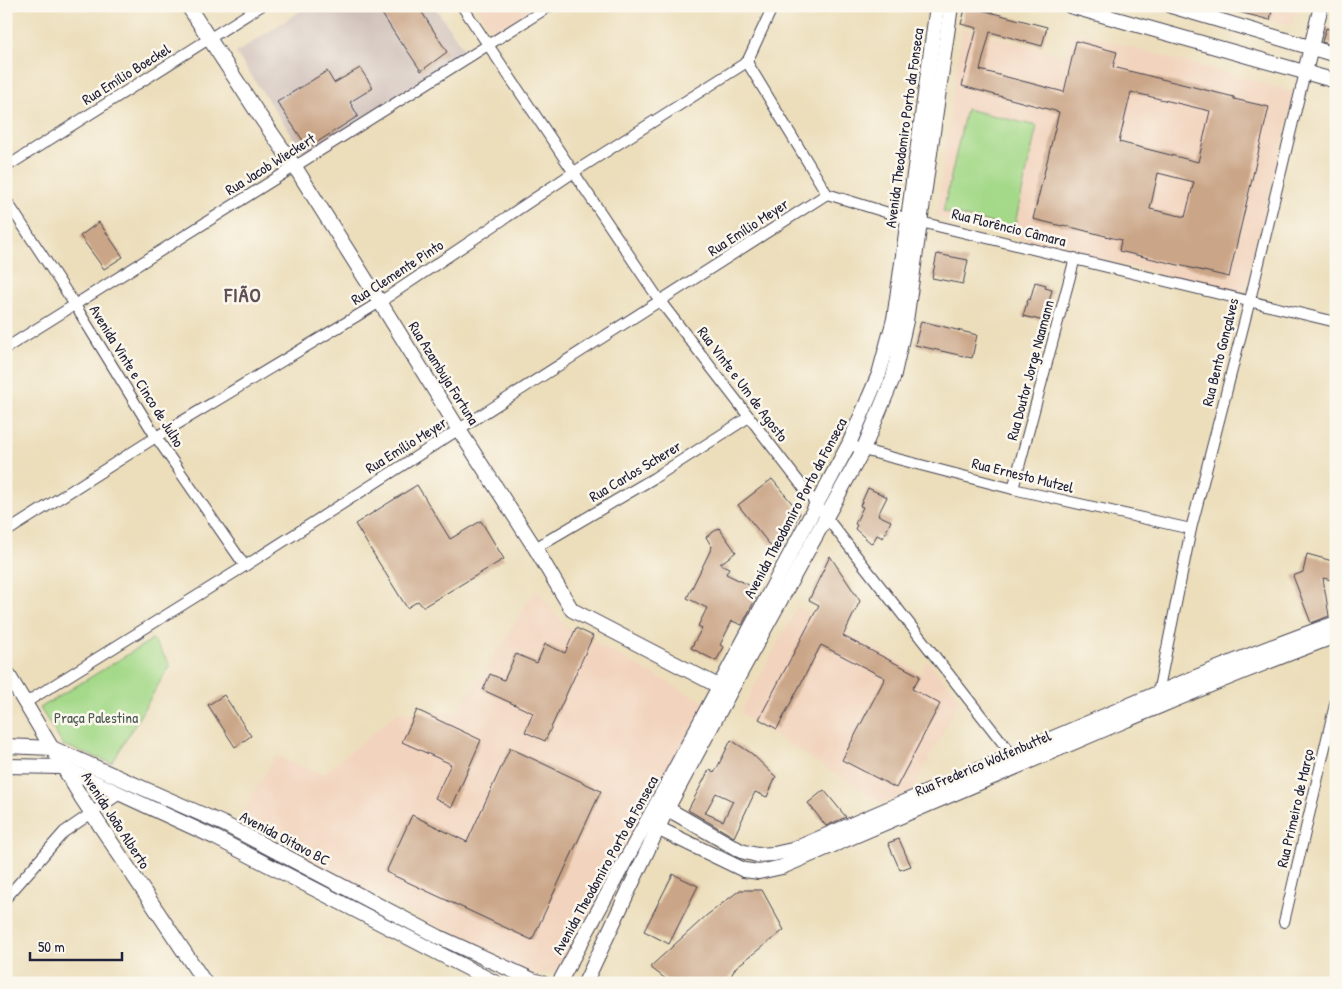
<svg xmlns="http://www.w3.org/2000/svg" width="1342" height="989" font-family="'Patrick Hand',sans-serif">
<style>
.built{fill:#f2d4be}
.industrial{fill:#cfc0ba}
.green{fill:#a4d989;stroke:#637e62}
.building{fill:#caa587;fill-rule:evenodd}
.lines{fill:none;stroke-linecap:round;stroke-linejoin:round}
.street-casing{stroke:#403e4e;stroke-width:12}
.secondary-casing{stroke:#403e4e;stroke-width:16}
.street{stroke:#fff;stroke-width:10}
.secondary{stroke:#fff;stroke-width:14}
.labels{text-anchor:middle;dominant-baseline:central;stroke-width:5;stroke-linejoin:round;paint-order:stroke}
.street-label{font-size:15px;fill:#22223b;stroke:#fbf7ec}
.park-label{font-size:15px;fill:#495952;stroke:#fbf7ec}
.district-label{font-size:20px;font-weight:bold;letter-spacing:1px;fill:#5d5056;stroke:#fbf7ec}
</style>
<rect width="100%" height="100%" fill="#fbf7ec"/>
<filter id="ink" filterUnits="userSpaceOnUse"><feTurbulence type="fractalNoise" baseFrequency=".02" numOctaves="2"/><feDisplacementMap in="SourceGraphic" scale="10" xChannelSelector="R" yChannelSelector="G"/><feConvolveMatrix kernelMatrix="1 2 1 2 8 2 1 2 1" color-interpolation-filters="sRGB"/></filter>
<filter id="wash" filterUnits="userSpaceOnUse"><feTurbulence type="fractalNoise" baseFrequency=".0096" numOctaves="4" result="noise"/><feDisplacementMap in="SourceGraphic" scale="20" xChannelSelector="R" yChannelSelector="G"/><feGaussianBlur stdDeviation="1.12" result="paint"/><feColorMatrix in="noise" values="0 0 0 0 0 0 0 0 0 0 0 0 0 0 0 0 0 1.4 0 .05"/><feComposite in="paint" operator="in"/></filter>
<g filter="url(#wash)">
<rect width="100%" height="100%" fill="#ecdebb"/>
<g class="built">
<polygon points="476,6 542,6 495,36"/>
<polygon points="1218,6 1297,6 1292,26"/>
<polygon points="962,28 1066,56 1072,31 1295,92 1244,296 936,217"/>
<polygon points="537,589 565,626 706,703 674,765 557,972 532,975 236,823 275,756 323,774 397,713 458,711"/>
<polygon points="797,607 921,673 927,660 960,699 911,794 883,804 740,713"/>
</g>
<polygon class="industrial" points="308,6 434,6 468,55 306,156 236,53"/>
<g class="green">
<polygon points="966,109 1037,126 1014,228 943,212"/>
<polygon points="153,639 170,665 112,763 63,745 40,708"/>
</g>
<g id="blocks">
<g class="building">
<polygon points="377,6 418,6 447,52 421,71 403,44 402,45"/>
<path d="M966,6L1047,27L1042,46L990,32L980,70L1064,92L1076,41L1117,52L1113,67L1234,97V99L1269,107L1229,277L1119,251L1121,240L1063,225L1062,226L1033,219L1059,112L962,86L977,28L961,24ZM1131,92L1210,111L1198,162L1119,142ZM1158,173L1194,182L1185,217L1150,209Z"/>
<polygon points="1231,6 1273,6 1270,20 1231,10"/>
<polygon points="1326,28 1336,31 1336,46 1322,42"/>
<polygon points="360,68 373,88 350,102 358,116 308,148 277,102 327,71 334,83"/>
<polygon points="99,222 123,257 104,269 80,236"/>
<polygon points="937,254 968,260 963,284 932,278"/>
<polygon points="1035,282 1046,285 1045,288 1052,290 1044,321 1023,316 1028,299 1030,300"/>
<polygon points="921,321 977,335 972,358 915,345"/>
<polygon points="772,479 800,513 778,555 738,505"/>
<polygon points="417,485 450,539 481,521 504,559 423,607 418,601 407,608 355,524"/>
<polygon points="868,488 887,497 878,515 891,521 883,538 877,535 872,544 855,529 857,525 855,524 863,507 860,506"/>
<polygon points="719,528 736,552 720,564 729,568 726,574 755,588 751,596 756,598 742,625 732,621 720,645 724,647 716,661 691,648 702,628 698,626 707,608 687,598 712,547 706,537"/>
<polygon points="1307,554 1336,562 1336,581 1323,578 1329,616 1311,623 1293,576 1303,572"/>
<polygon points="830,556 860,601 843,636 920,676 912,689 940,704 896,788 842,760 885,678 821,645 777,729 759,719 819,605 809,600"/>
<polygon points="576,628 593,636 545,741 525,732 533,713 483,690 490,674 504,680 516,654 537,663 545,644 565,653"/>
<polygon points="224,695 251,736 235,747 208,705"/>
<polygon points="417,710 481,740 452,807 435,798 451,764 402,742"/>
<path d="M731,740L751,753L776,777L767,797L755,792L734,837L688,810L709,770L715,772ZM716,793L733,801L723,821L705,813Z"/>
<polygon points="510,748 601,791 532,940 386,872 412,815 467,842"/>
<polygon points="824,790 846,817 826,826 808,803"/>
<polygon points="899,839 911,866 900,870 888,843"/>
<polygon points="673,874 698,886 669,944 644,931"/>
<polygon points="740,890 762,890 784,930 736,967 727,983 671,983 650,967 707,915"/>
</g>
</g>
</g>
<g filter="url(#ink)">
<use href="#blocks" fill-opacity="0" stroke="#403e4e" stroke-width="1"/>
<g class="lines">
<g class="street-casing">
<g id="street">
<polyline points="462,6 660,301 826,517 1016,760"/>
<polyline points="747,62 827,194 908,219 1336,322"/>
<polyline points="6,167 261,6"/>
<polyline points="6,200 75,305 156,437 245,566"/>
<polyline points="6,348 550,6"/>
<polyline points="849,444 863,450 1013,489 1191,529"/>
<polyline points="1013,489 1075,258"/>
<polyline points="6,532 156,437 380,302 574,172 747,62 773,6"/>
<polyline points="535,548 654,478 749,417"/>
<polyline points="1158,698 1158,693 1191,529 1250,300 1305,72"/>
<polyline points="25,703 245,566 827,194"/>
<polyline points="6,898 64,832 121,793"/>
<polyline points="1284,922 1336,700"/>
</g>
</g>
<g class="secondary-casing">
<g id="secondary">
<polyline points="188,6 257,112 295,167 380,302 459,430 535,548 572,610 726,690"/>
<polyline points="1070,6 1336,81"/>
<polyline points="1171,6 1336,55"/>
<polyline points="1305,72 1321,6"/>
<polyline points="6,671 81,797 205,983"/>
<polyline points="6,746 52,748 224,824 439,937 533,980 542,983"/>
<polyline points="6,766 62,767 216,838 496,983"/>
<path d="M659,804L741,851L757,855L774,854L792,850C898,804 1004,758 1111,713C1185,681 1259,650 1336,623"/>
<path d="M651,825L744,870L759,872L782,867C896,818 1010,769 1124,721C1194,692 1264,662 1336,636"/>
<polyline points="559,983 661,795 849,444 879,374 894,319 900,277 937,6"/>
<polyline points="585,983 667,809 730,692 863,450 893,378 906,321 951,6"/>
</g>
</g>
<use href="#street" class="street"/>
<use href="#secondary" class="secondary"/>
</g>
</g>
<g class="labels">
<g class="street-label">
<text transform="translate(126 74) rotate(-32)">Rua Emílio Boeckel</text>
<text transform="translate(904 128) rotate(-82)">Avenida Theodomiro Porto da Fonseca</text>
<text transform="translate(270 164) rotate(-32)">Rua Jacob Wieckert</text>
<text transform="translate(748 227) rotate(-33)">Rua Emílio Meyer</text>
<text transform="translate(1009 227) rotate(14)">Rua Florêncio Câmara</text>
<text transform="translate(397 272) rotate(-33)">Rua Clemente Pinto</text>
<text transform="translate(1220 352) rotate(-76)">Rua Bento Gonçalves</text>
<text transform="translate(1030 370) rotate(-75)">Rua Doutor Jorge Naamann</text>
<text transform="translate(444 373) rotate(58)">Rua Azambuja Fortuna</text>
<text transform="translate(137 376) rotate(58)">Avenida Vinte e Cinco de Julho</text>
<text transform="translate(743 384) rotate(53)">Rua Vinte e Um de Agosto</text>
<text transform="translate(406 445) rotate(-32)">Rua Emílio Meyer</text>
<text transform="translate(635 471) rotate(-31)">Rua Carlos Scherer</text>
<text transform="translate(1023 475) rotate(14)">Rua Ernesto Mutzel</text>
<text transform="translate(795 508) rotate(-62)">Avenida Theodomiro Porto da Fonseca</text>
<text transform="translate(983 763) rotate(-23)">Rua Frederico Wolfenbuttel</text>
<text transform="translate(1295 808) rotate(-77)">Rua Primeiro de Março</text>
<text transform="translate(116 820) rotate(57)">Avenida João Alberto</text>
<text transform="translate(285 838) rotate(28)">Avenida Oitavo BC</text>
<text transform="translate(605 865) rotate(-61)">Avenida Theodomiro Porto da Fonseca</text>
</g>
<g class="park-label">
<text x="96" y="717">Praça Palestina</text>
</g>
<g class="district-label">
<text x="243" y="294">FIÃO</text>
</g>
</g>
<rect width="1342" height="989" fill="none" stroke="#fbf7ec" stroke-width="25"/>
<path d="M30 952v8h92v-8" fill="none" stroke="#22223b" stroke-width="2.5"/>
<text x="38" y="952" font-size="15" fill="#22223b" stroke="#fbf7ec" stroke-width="4" paint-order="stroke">50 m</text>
</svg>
